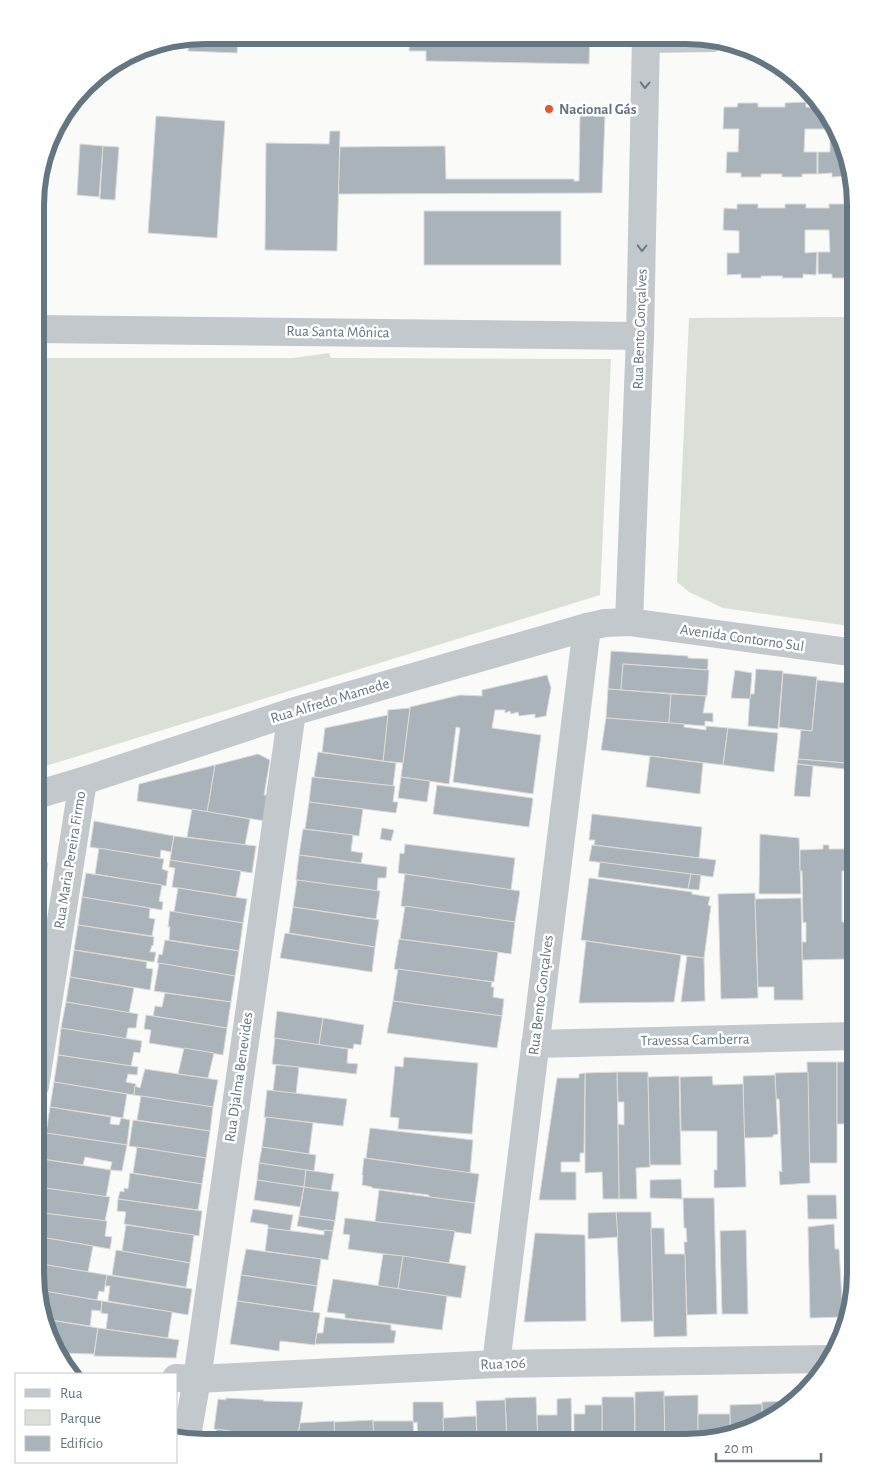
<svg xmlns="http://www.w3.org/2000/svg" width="891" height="1478" font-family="'Alegreya Sans',sans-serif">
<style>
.green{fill:#dadfd7}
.building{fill:#aab3b9;stroke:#dcdcda}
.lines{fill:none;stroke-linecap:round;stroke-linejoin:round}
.minor{stroke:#c3c8cc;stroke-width:28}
.oneway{stroke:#6a7a87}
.poi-dot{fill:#e4572e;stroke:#fff;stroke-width:2}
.labels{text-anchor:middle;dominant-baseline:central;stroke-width:5;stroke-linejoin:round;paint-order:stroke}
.poi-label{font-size:15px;font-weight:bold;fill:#657683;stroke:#fff;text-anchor:start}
.street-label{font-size:15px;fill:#657683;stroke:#fff}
.rim{fill:none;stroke:#657683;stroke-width:6}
</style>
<rect width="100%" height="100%" fill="#fafaf8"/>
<g class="green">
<polygon points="856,317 856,627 723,608 689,592 677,582 689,318"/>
<polygon points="329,353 331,358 611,359 600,595 36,769 36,358 293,358"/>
</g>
<g class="building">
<polygon points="200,36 238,37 237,53 188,51 189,38"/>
<polygon points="410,36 590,36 589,64 426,61 426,51 409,51"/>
<polygon points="120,60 119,68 108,67"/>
<polygon points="806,102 806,107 819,108 843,140 850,176 832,177 832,173 818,174 818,152 830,152 830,129 805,129 804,152 817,152 817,174 802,174 802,177 782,177 782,174 761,174 761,177 741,177 741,173 726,173 727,152 738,152 739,129 723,129 724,107 737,107 738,103 758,103 758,107 785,107 785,103"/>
<polygon points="580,115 605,116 602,193 338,194 340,147 445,146 446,179 574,179 574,181 579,181"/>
<polygon points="156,116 225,121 217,238 148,233"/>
<polygon points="330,131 340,131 337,251 265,250 266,143 329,144"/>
<polygon points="80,144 103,146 99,197 77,195"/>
<polygon points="103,146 119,147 115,200 100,199 100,197"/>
<polygon points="737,204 758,204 758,208 785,208 785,204 806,204 806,208 829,208 829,204 850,204 850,208 856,208 856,275 853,275 853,278 832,278 832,274 818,274 818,252 830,252 829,230 805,230 805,253 817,252 816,275 803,274 803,278 782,278 783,276 761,276 761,278 741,278 741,274 727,275 727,253 739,253 739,231 723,230 724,208 737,209"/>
<rect x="424" y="211" width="137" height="54"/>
<polygon points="611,651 688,656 688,658 708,659 708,666 707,670 623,664 621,690 608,689"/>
<polygon points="623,664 709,670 707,696 621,690"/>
<polygon points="756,669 783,671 778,729 748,726 750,694 754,694"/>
<polygon points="735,670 752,673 750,699 731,698"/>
<polygon points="783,673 817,677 812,731 779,727"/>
<polygon points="547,675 551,688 546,716 535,718 535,714 519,716 518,712 511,714 510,711 505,713 505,710 495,710 492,728 541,735 533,794 453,782 460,728 456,727 449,784 401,777 410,707 460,695 482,696 482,690"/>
<polygon points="817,680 846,683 845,763 798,759 801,730 812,731"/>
<polygon points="608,689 671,694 669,723 606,718"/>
<polygon points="671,694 706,696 703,713 713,713 713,722 705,721 705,726 669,723"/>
<polygon points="410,708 403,763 383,761 388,710"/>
<polygon points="850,709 856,709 856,780 849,780"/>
<polygon points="388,715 383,761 322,752 325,728"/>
<polygon points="606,718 684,724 684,727 706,730 706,726 728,728 723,765 601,750"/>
<polygon points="728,728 778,733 774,772 723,765"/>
<polygon points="318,752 396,763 393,786 314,777"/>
<polygon points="258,754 270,760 264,795 268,795 265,821 207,812 215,765"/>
<polygon points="650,756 703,763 700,794 646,787"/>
<polygon points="798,759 845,763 845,769 797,764"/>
<polygon points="797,764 813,766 810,797 794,796"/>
<polygon points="215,765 207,812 137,801 139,784"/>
<polygon points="312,777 395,786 393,802 398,802 396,813 309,802"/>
<polygon points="401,777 430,781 427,802 398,798"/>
<polygon points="437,785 532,798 533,799 529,827 433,814"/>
<polygon points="309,802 363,809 359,836 305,829"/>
<polygon points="192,809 250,819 245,845 187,837"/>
<polygon points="592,814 702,827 699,858 594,845 595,840 589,840"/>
<polygon points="94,821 174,836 171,852 161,850 160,858 90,847"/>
<polygon points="382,828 394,830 391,841 380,839"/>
<polygon points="303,829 353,835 351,851 363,853 361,863 299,855"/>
<polygon points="760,834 799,838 801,894 759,894"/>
<polygon points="174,836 256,846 252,873 170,860"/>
<polygon points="405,844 515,858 511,890 398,873 400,853 404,854"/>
<polygon points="592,845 716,860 713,877 589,861"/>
<polygon points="823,845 829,845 829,849 845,849 845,871 842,871 842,922 845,922 845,959 802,960 802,942 806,942 806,922 803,923 802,871 800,871 800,850 823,849"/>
<polygon points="99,848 164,859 162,869 168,871 166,886 95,874"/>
<polygon points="299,855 387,867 386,878 378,878 377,891 296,880"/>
<polygon points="170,860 241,871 236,897 172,887 175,868 169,867"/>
<polygon points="36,861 48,863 35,941"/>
<polygon points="600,862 691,874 688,889 598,877"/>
<polygon points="86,873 162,885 159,901 163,902 162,910 82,897"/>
<polygon points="405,874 520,891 515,922 401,906"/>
<polygon points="691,874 701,875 699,890 688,889"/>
<polygon points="589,878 692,892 692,894 710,897 708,905 711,906 704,958 581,940"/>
<polygon points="297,880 380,891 376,919 293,907"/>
<polygon points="178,888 247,899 243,923 174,912"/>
<polygon points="755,893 758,998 721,999 718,894"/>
<polygon points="82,897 149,908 150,909 149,918 155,919 152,936 78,925"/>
<polygon points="801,898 803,1000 774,1000 774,987 758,987 755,899"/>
<polygon points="405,906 515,922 511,954 400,939"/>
<polygon points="293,907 379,920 375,947 289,933"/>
<polygon points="170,911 243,923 239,951 169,940 170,927 168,927"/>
<polygon points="849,914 856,914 856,993 848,993"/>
<polygon points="78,925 154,937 153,946 152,945 150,952 156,952 154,962 74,950"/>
<polygon points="285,933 375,947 372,972 280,958"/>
<polygon points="399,939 498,952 494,982 394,969"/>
<polygon points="165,940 239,951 235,976 157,963 159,954 162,955"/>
<polygon points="586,941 681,955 674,1002 579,1003"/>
<polygon points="74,950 147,962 146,968 153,969 150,990 70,977"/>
<polygon points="687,956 704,958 705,1001 681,1002"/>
<polygon points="159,963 235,976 231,1002 154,991"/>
<polygon points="398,969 492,982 491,987 494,987 493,997 504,999 502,1016 393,1001"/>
<polygon points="70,977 134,988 129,1013 66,1002"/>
<polygon points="165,993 231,1002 227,1028 153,1016 155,1006 162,1007"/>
<polygon points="393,1001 502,1016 497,1048 387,1033"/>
<polygon points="66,1002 138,1014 136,1028 128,1028 126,1039 61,1028"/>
<polygon points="277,1011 323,1018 319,1045 274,1038"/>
<polygon points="146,1015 227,1028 223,1055 149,1043 151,1030 144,1029"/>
<polygon points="323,1018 364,1025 361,1045 354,1044 353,1049 319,1045"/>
<polygon points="61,1028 142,1041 140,1053 134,1052 131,1066 58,1055"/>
<polygon points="275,1038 348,1049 347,1063 358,1064 356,1074 272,1064"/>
<polygon points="184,1048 214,1053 208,1078 178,1074"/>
<polygon points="58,1055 138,1067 137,1075 128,1074 126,1082 136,1084 134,1095 54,1082"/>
<polygon points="404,1057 478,1063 472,1134 398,1129 399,1118 390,1117 395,1066 403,1067"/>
<polygon points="807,1062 837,1062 837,1163 809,1163"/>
<rect x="837" y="1062" width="19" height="62"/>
<polygon points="276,1065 299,1067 296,1094 273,1091"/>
<polygon points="145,1069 218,1080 213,1107 134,1095 135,1086 140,1088"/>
<polygon points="617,1072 648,1072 650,1167 636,1168 637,1199 619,1199 618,1124 624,1125 624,1102 618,1102"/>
<polygon points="617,1072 619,1199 603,1199 602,1172 585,1173 585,1073"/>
<polygon points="808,1072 810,1183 780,1185 779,1171 782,1172 779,1099 776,1099 775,1073"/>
<polygon points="585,1073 584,1153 580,1153 580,1162 561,1162 561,1172 576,1172 576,1200 539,1200 557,1078 579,1078 579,1074"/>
<polygon points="775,1075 778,1134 773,1135 773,1137 744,1138 743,1076"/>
<polygon points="679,1076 681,1165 650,1165 648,1077"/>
<polygon points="712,1076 713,1085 743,1084 746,1187 714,1188 714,1170 717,1170 717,1131 681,1131 680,1077"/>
<polygon points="54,1082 127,1094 123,1118 50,1107"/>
<polygon points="267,1090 347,1099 343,1126 264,1117"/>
<polygon points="141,1096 213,1107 210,1131 137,1120"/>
<polygon points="50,1107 111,1117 110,1124 119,1125 121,1118 130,1120 127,1145 46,1133"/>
<polygon points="266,1117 313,1123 309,1154 262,1147"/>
<polygon points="133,1120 210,1131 206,1158 129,1146"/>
<polygon points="370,1128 473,1140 470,1173 366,1158"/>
<polygon points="46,1133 127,1145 122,1171 110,1170 112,1162 85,1157 83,1165 42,1159"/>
<polygon points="137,1147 206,1158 202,1184 133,1173"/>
<polygon points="262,1147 316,1155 314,1171 259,1163"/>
<polygon points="364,1158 479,1174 475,1203 429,1197 429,1195 372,1188 372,1187 362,1185 363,1175 362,1175"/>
<polygon points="42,1159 111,1170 106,1197 38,1187"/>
<polygon points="259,1163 306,1170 304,1187 257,1180"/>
<polygon points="306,1170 334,1174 331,1191 304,1187"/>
<polygon points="130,1173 202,1184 198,1210 118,1199 120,1191 124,1192 124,1188 128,1189"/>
<polygon points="681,1179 682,1199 650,1198 650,1180"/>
<polygon points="257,1180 304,1187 300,1207 254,1200"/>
<polygon points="38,1187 110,1197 105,1221 35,1212"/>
<polygon points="304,1187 339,1192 335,1221 299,1216"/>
<polygon points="379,1190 474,1203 475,1203 471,1234 375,1222"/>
<polygon points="807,1195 836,1195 837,1219 808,1219"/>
<polygon points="683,1198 714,1198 717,1314 687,1315 684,1242 687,1242 686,1228 684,1228"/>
<polygon points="118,1199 202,1211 199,1236 124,1224 126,1212 117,1211"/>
<polygon points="253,1209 293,1215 290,1231 268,1228 268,1225 250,1222"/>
<polygon points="35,1212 107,1221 105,1236 112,1237 110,1249 35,1236"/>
<polygon points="616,1212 651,1212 653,1321 621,1322"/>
<polygon points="616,1212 618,1237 588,1239 588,1213"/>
<polygon points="299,1216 335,1221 333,1231 324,1230 324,1231 297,1226"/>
<polygon points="345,1218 455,1231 449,1263 348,1249 350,1235 343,1234"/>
<polygon points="834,1224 835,1249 839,1249 843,1317 810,1318 808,1227"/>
<polygon points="126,1225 194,1235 190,1263 122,1251"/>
<polygon points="268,1228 324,1235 324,1230 333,1231 328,1260 265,1251"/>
<polygon points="651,1228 664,1228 665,1254 685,1254 687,1336 654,1337"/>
<polygon points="746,1230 748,1314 722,1314 720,1231"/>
<polygon points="535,1233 585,1235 586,1321 524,1322"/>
<polygon points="35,1236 93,1246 88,1272 35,1263"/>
<polygon points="246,1249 321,1259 317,1286 241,1275"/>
<polygon points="116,1250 190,1263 186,1287 112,1275"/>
<polygon points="383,1254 403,1256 398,1289 378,1286"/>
<polygon points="403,1256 466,1266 461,1298 398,1289"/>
<polygon points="35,1263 107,1275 104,1292 99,1291 97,1300 38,1290 35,1274"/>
<polygon points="107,1275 192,1289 188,1315 108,1301 110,1286 105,1286"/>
<polygon points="241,1275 317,1286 313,1312 237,1301"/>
<polygon points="333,1279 447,1296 442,1330 345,1318 345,1314 327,1312"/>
<polygon points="38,1290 102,1301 101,1311 92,1310 90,1326 44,1319"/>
<polygon points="102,1301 172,1312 168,1338 106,1329 108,1314 101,1313"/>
<polygon points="237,1301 320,1313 315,1345 280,1341 279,1351 230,1344"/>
<polygon points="325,1317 391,1325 391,1330 396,1331 394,1343 315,1344 317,1333 323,1333"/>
<polygon points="44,1319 98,1328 94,1354 59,1353 48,1338"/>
<polygon points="98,1328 179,1340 176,1358 94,1356"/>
<polygon points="664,1391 665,1443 640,1443 640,1433 635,1433 635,1392"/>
<polygon points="792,1393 800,1393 792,1399"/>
<polygon points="698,1395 698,1441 687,1443 665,1443 664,1396"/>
<polygon points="536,1397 538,1443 507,1442 505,1398"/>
<polygon points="602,1397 634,1397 635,1443 602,1443"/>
<polygon points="226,1398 264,1400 263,1401 303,1402 297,1442 274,1442 275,1438 214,1429 218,1399 226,1400"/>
<polygon points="571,1398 572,1443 538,1443 537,1415 557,1415 557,1399"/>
<polygon points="505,1400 507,1442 477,1442 476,1401"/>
<polygon points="789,1401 762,1422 762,1402"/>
<polygon points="413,1402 443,1402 444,1442 418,1442 417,1422 414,1423 413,1421"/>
<polygon points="762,1404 762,1422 751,1430 730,1434 730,1405"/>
<polygon points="585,1405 602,1405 602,1443 574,1443 574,1414 585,1414"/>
<polygon points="698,1414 730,1414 730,1434 698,1441"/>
<polygon points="476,1416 477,1442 448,1442 448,1437 444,1438 443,1418"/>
<polygon points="373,1420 374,1442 335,1442 334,1422"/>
<polygon points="334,1421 335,1442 297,1442 300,1423"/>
<polygon points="373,1421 413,1421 414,1442 374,1442"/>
<polygon points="217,1429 275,1438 274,1442 214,1442"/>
</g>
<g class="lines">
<g class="minor">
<polyline points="645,39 712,38"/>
<polyline points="36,329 640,336"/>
<polyline points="629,622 640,336 646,36"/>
<polyline points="36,795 83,781 292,712 587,627 605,623 629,622 856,653"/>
<polyline points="535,1044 856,1036"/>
<polyline points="35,1086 83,781"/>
<polyline points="496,1364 587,627"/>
<polyline points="176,1378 197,1379 496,1364 831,1359"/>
<polyline points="186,1442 197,1379 292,712"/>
</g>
</g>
<defs><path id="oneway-chevron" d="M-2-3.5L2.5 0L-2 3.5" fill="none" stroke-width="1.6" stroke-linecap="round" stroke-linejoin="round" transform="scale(1.25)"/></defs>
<g class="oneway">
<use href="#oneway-chevron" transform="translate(645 85) rotate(91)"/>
<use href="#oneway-chevron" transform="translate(642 248) rotate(91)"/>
</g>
<circle class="poi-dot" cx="549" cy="109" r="5"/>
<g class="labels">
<g class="poi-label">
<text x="559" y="109">Nacional Gás</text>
</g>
<g class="street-label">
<text transform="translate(640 329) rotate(-88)">Rua Bento Gonçalves</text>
<text transform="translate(338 332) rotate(1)">Rua Santa Mônica</text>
<text transform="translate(742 638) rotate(8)">Avenida Contorno Sul</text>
<text transform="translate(330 701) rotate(-17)">Rua Alfredo Mamede</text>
<text transform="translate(70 860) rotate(-81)">Rua Maria Pereira Firmo</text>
<text transform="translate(541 995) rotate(-83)">Rua Bento Gonçalves</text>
<text transform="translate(695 1040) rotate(-1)">Travessa Camberra</text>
<text transform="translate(239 1077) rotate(-82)">Rua Djalma Benevides</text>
<text transform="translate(503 1364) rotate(-2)">Rua 106</text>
</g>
</g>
<path d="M0 0H891V1478H0ZM205 44H686A161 161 0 0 1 847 205V1273A161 161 0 0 1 686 1434H205A161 161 0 0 1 44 1273V205A161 161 0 0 1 205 44Z" fill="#fff" fill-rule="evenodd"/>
<path class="rim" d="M205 44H686A161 161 0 0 1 847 205V1273A161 161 0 0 1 686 1434H205A161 161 0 0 1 44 1273V205A161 161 0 0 1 205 44Z"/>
<rect x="15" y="1373" width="162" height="90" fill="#ffffff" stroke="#c1c8cd"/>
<rect x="25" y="1389" width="25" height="8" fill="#c3c8cc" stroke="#c1c8cd"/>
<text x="60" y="1398" font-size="15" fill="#657683">Rua</text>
<rect x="25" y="1410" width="25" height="15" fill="#dadfd7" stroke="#c1c8cd"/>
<text x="60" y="1423" font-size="15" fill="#657683">Parque</text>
<rect x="25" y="1436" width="25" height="15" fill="#aab3b9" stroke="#c1c8cd"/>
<text x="60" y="1448" font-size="15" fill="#657683">Edifício</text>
<path d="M716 1453v8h105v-8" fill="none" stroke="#657683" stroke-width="2.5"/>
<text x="724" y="1453" font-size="15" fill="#657683" stroke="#ffffff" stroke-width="4" paint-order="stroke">20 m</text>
</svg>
